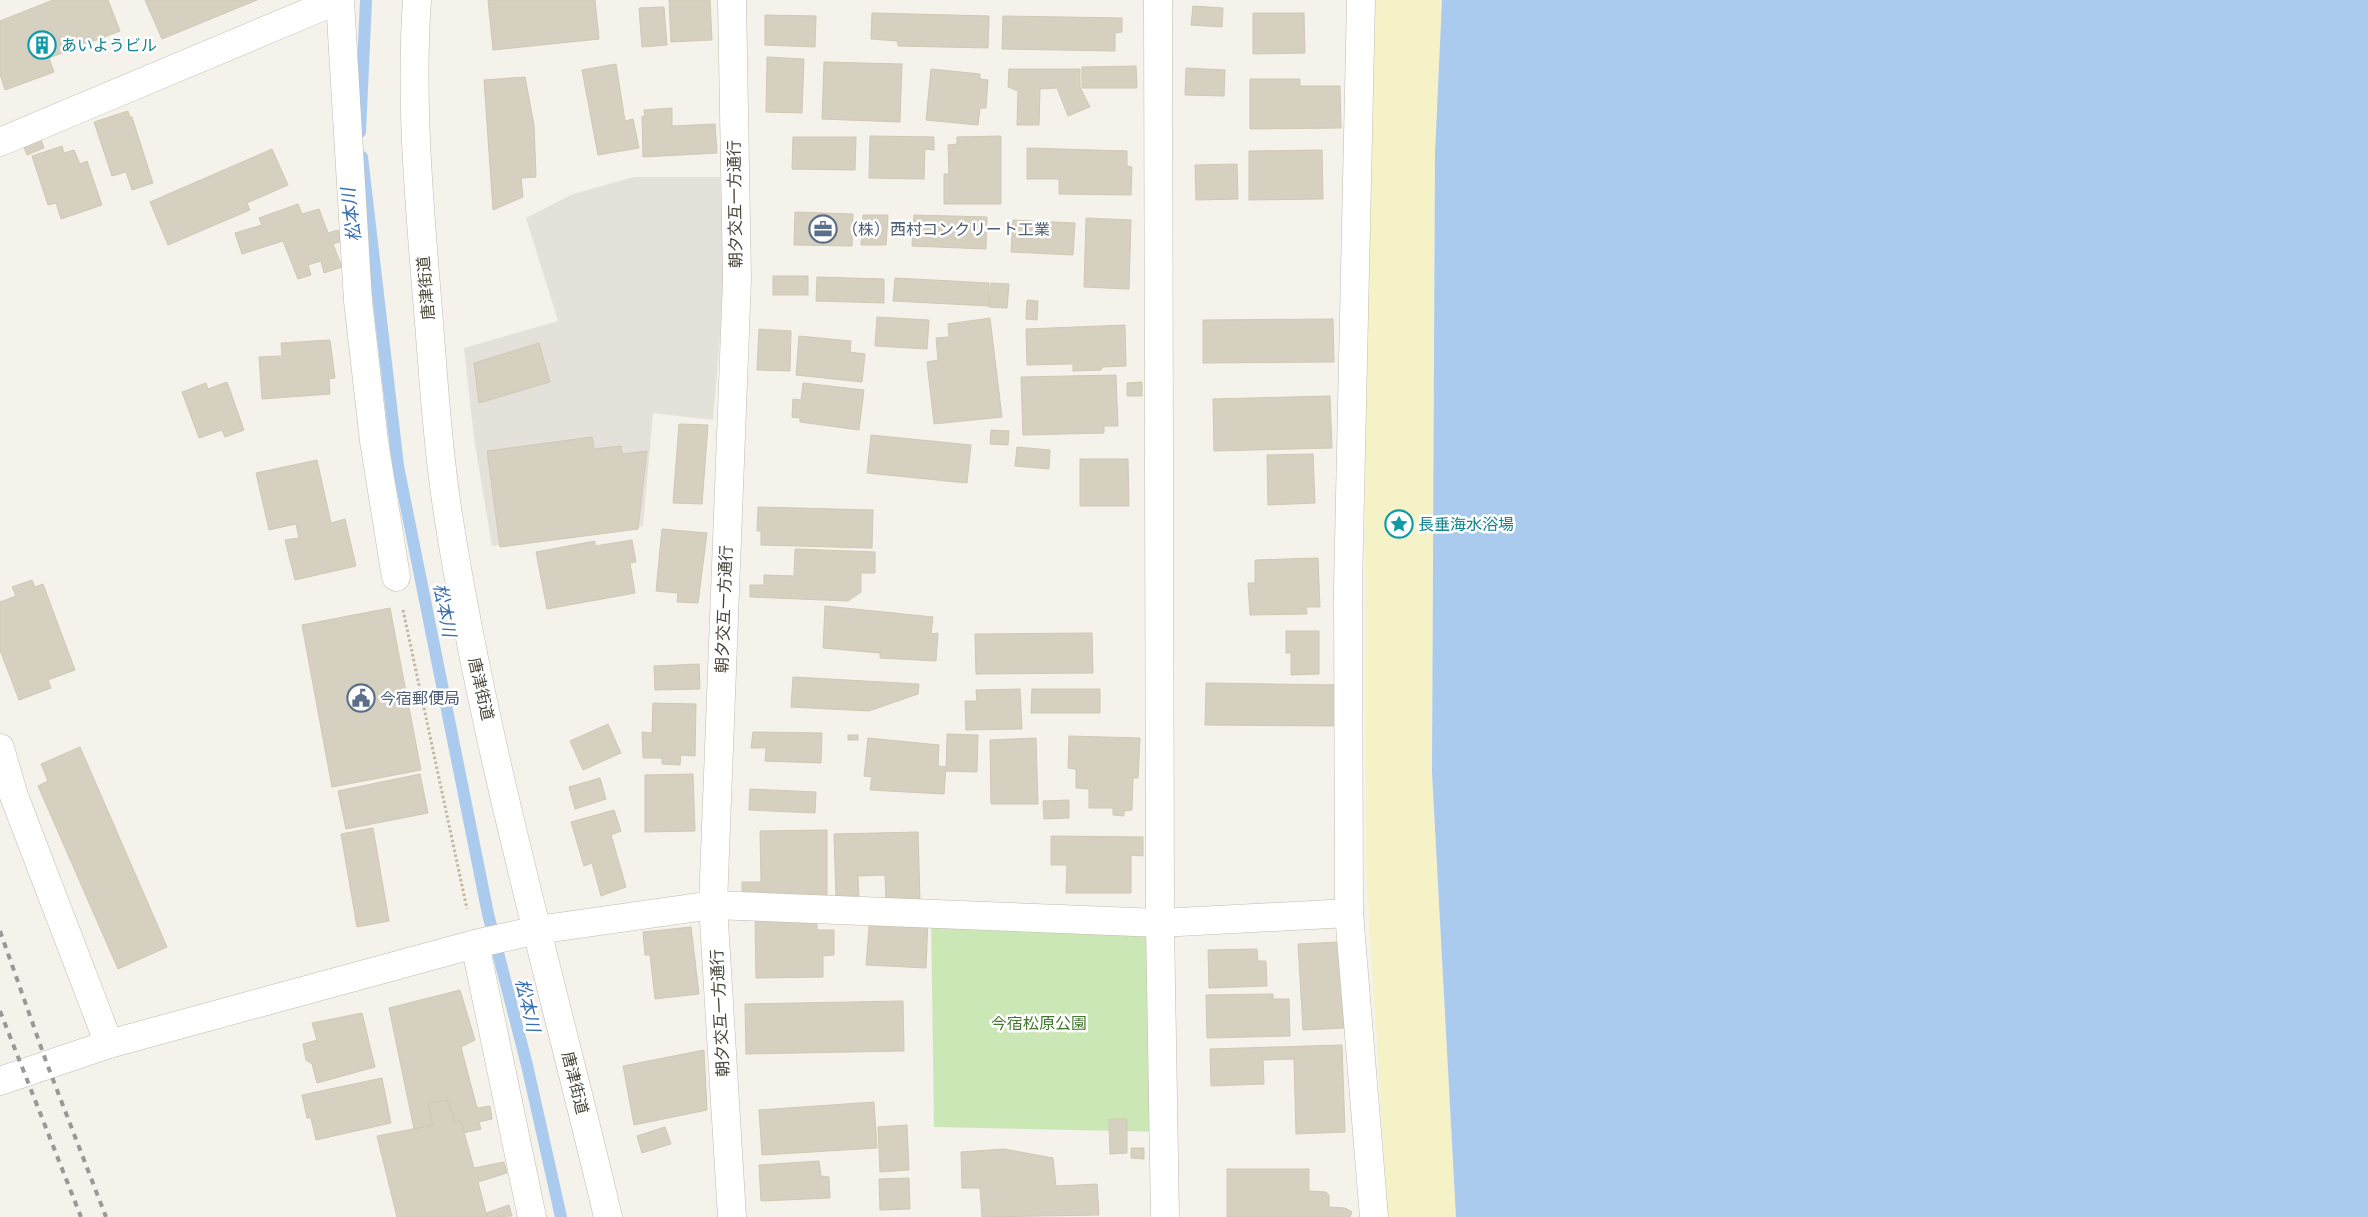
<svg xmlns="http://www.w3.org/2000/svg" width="2368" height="1217" font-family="'Space Grotesk','Noto Sans JP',sans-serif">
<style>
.industrial{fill:#e4e1db}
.green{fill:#cae7b5}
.sand{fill:#f6f2c8}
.water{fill:#aacaee}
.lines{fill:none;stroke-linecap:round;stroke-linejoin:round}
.stream{stroke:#aacaee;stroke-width:12}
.building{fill:#d6d0c0;stroke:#d0c8b3}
.minor-casing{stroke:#c0bbad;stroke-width:29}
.tertiary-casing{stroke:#c0bbad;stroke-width:29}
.path{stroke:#c1b99f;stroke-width:3;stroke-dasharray:2.5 2.5;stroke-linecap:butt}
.minor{stroke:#fff;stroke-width:28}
.tertiary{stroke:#fff;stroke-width:28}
.rail{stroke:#989898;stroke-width:4;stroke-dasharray:6 6;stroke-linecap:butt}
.labels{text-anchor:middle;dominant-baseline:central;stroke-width:5;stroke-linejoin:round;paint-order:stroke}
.culture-label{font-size:16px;fill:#0d838f;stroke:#fff;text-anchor:start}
.street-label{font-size:16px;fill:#484438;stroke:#fff}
.service-label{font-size:16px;fill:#4e5e75;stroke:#fff;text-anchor:start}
.park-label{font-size:16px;fill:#41782d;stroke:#fff}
.water-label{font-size:18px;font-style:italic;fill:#356eb1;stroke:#fff}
</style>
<rect width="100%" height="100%" fill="#f4f2ea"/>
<polygon class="industrial" points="634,177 720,177 725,275 713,420 653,413 643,526 492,546 474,438 464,348 558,321 526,218 573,194"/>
<polygon class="green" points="931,913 1160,923 1164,1132 934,1127"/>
<polygon class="sand" points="1373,0 1442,0 1435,153 1432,773 1456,1217 1388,1217 1366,872 1364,276"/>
<polygon class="water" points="1442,0 2368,0 2368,1217 1456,1217 1432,773 1435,153"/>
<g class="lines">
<g class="stream">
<polyline points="360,132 366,0"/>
<polyline points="362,157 398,466 488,914 527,1065 561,1217"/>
</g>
</g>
<g class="building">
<polygon points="53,0 108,0 120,31 49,58 54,72 5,90 0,74 0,21"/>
<polygon points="145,0 257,0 162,39"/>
<polygon points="488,0 595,0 599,39 493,50"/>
<polygon points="669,0 710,0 712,40 671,42"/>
<polygon points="1193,6 1223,8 1222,27 1191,25"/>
<polygon points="664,7 667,45 642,47 639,8"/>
<polygon points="872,13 989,16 988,48 898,46 897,41 871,39"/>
<polygon points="1253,13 1304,13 1305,53 1253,54"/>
<polygon points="765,15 816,16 815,47 765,45"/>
<polygon points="1003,16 1122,18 1122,32 1115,33 1115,51 1002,49"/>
<polygon points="767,57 804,59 802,113 766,112"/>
<polygon points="824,62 902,64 900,122 822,119"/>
<polygon points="616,64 625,121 633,119 639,148 598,155 582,70"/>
<polygon points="1136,66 1137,88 1082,88 1082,67"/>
<polygon points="1186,68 1225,70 1224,96 1185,95"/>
<polygon points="931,69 980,74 980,79 988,80 986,108 980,108 978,125 926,120"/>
<polygon points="1009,69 1080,69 1080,87 1090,107 1068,116 1057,88 1040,89 1039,125 1017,125 1018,91 1008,87"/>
<polygon points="525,77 534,125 536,177 521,178 523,197 493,210 484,80"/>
<polygon points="1250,79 1300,79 1300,86 1340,86 1341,128 1250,129"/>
<polygon points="672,108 672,126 715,124 717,153 643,157 642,116 645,117 644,110"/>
<polygon points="128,111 130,117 132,117 153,183 132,190 126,172 112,176 94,122"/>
<polygon points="870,136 934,137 934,150 925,149 924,179 869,178"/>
<polygon points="1001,136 1001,204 944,204 944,174 949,174 948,145 957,144 957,137"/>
<polygon points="40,137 44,148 27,155 23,145"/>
<polygon points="793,137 856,137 855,170 792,169"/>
<polygon points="62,146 64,153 74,150 80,164 87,161 102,205 61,219 56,203 48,205 32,156"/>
<polygon points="1027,148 1127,151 1127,166 1132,167 1131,195 1059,194 1059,179 1027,179"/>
<polygon points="272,149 288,185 247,203 250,210 168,245 150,202"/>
<polygon points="1322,150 1323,199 1249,200 1249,151"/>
<polygon points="1237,164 1238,199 1196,200 1195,165"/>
<polygon points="298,204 302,214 319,209 328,233 338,230 342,241 333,244 342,267 324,273 321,261 308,265 311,275 298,279 283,241 242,254 235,233 262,225 259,218"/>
<polygon points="795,212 853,214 852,246 794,245"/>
<polygon points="863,215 888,215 886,245 861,245"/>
<polygon points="914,215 987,217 986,249 912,246"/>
<polygon points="1086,218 1131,220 1129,289 1084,287"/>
<polygon points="1013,220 1075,223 1073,255 1011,252"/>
<rect x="773" y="276" width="35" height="19"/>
<polygon points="817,277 884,279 884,303 816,301"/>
<polygon points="895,278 989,283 989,306 893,301"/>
<polygon points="991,283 1009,284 1007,308 989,307"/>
<polygon points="1027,300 1038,301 1037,320 1026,319"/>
<polygon points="877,317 929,320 927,349 875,346"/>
<polygon points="990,318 1002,417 934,424 927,362 938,360 936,338 949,337 948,324"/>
<polygon points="1333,319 1334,362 1203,363 1203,320"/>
<polygon points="1125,325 1126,366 1102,367 1101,370 1073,371 1073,364 1027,365 1026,329"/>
<polygon points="759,329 791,331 790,371 757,370"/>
<polygon points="799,336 851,341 850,352 865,354 862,382 796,375"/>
<polygon points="330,340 335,378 329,379 330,394 262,399 259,357 282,356 281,343"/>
<polygon points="539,343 550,382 479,403 474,363"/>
<polygon points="1116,375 1118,426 1104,426 1104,433 1023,435 1021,377"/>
<polygon points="227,382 244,430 225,437 222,430 199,438 182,392 206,383 208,389"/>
<polygon points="1142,382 1142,396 1127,396 1127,383"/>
<polygon points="803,383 864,390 859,430 800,422 800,418 792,417 793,399 801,400"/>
<polygon points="1330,396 1332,448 1214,451 1213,399"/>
<polygon points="679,424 708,425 702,504 673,503"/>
<polygon points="991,430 1009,431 1008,445 990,444"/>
<polygon points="871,435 971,445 967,483 867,473"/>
<polygon points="592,437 594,449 621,446 622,454 647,451 638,529 500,547 487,451"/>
<polygon points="1017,447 1050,450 1049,469 1015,466"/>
<polygon points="1313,454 1315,503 1268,505 1267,455"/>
<polygon points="1080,459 1128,459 1129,506 1080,506"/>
<polygon points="317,460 331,523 345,519 356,566 295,580 285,540 299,538 296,524 269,530 256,473"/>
<polygon points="758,507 873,510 872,548 761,545 761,531 757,531"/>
<polygon points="662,529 707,533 698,603 677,602 678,593 656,591"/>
<polygon points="632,540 636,562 630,563 635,593 547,609 536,552 595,541 595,546"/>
<polygon points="795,549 875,552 875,573 861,573 861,592 848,601 750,597 750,585 764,585 764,575 794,576"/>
<polygon points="1318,558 1320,607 1306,607 1307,614 1250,615 1248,583 1255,583 1255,560"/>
<polygon points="32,580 35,587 43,584 75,670 48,680 51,688 19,700 0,650 0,602 16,596 12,587"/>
<polygon points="825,606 933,617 931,634 938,633 936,661 880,658 880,653 823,648"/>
<polygon points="390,608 421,770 332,787 302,625"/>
<polygon points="1286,631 1319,631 1319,674 1291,675 1291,653 1286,653"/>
<polygon points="1092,633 1093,673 976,674 975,634"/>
<polygon points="699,664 700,689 655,690 654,666"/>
<polygon points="793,677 919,684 918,694 869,711 791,707"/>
<polygon points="1206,683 1338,685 1337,726 1205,725"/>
<polygon points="1020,689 1022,729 966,730 965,701 977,701 976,690"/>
<polygon points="1032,689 1100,689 1100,713 1031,713"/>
<polygon points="653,703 696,704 695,756 681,755 680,765 662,764 662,758 643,758 642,732 652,733"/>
<polygon points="608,724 621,753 583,770 570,741"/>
<polygon points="753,732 822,733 821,763 765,761 766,748 751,748"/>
<polygon points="947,734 978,735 977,772 946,771"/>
<rect x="848" y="735" width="10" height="5"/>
<polygon points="1069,736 1140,738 1138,778 1133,778 1132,810 1124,811 1124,816 1113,815 1113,808 1089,808 1089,789 1076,788 1076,769 1068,768"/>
<polygon points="868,738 939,745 938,766 946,767 944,794 870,790 872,777 864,776"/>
<polygon points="1036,738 1038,804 991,804 990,740"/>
<polygon points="80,747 167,947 118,969 38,786 48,781 41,764"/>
<polygon points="420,774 428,813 346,829 338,791"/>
<polygon points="693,774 695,831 645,832 645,775"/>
<polygon points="600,778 606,799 575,809 569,787"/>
<polygon points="750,789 816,792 815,813 749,810"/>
<polygon points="1069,800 1069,818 1044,819 1043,801"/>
<polygon points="614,810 621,831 611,835 626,887 601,896 592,863 584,866 571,822"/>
<polygon points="373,828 389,921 357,927 341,834"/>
<polygon points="827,830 827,897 742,898 742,882 761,882 760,831"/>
<polygon points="918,832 920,901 886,902 885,875 858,876 859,896 836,897 834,834"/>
<polygon points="1051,836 1143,837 1143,856 1131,855 1131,893 1066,893 1067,865 1051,865"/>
<polygon points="755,915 817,915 817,930 834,930 834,955 823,956 823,977 756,978"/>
<polygon points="870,915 928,919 926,968 866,965"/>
<polygon points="691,927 699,994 655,999 650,955 645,955 643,932"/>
<polygon points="1340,942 1344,1028 1303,1030 1298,944"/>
<polygon points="1257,949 1258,961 1266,961 1267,986 1209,988 1208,950"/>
<polygon points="460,990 475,1040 461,1047 477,1108 490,1106 492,1119 479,1122 481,1129 463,1133 461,1121 455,1122 447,1100 428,1103 433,1125 414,1129 389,1008"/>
<polygon points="1273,994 1273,999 1289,999 1290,1036 1207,1038 1206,995"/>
<polygon points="903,1001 904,1051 746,1054 745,1004"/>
<polygon points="362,1013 375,1067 317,1083 312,1064 306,1060 303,1044 317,1040 312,1023"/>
<polygon points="1342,1045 1345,1132 1296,1134 1294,1059 1263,1060 1264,1084 1211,1086 1210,1049"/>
<polygon points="704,1050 707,1110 634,1125 623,1066"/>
<polygon points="382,1078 391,1123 316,1140 311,1118 307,1118 302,1095"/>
<polygon points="447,1100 455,1122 461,1121 474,1168 504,1162 507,1173 478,1182 487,1217 397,1217 377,1136 433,1125 428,1103"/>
<polygon points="874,1102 877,1148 762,1155 759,1110"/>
<polygon points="1109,1119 1127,1119 1127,1153 1110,1154"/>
<polygon points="907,1125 909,1170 880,1172 878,1127"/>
<polygon points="665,1127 671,1144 642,1153 637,1136"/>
<polygon points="1131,1148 1144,1148 1144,1159 1131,1158"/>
<polygon points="1004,1149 1053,1158 1056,1186 1097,1184 1099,1215 982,1217 980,1188 962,1188 961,1152"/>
<polygon points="819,1161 821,1176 829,1177 830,1198 761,1201 759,1165"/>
<polygon points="1227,1169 1309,1169 1309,1191 1326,1192 1329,1195 1329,1207 1345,1208 1352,1212 1350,1217 1227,1217"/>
<polygon points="909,1178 910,1209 880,1210 879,1179"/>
<polygon points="509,1205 512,1216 488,1217 486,1213"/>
</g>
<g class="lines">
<g class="minor-casing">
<g id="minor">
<polyline points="340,0 358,301 374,441 396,577"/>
<polyline points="732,0 737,279 713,905 732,1217"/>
<polyline points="1158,0 1160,923 1165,1217"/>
<polyline points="1361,0 1348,587 1349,913 1374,1217"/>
<polyline points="0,142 338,0"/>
<polyline points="537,930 713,905 1160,923 1349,913"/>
<polyline points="475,944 532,1217"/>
</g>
</g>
<g class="tertiary-casing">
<g id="tertiary">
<path d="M417,0C410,98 419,200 427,298C433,370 437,443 448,514C485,752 553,984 608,1217"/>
<polyline points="0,748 14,796 109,1044"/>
<polyline points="0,1081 109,1044 475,944 537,930"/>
</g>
</g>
<polyline class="path" points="403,610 467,909"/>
<use href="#minor" class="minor"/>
<use href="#tertiary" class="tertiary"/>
<g class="rail">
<polyline points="0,931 47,1064 106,1217"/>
<polyline points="0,1011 81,1217"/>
</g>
</g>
<defs>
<g id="building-ring" transform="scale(1.4375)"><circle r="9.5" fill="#fff" stroke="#0f9aa8" stroke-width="1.5"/><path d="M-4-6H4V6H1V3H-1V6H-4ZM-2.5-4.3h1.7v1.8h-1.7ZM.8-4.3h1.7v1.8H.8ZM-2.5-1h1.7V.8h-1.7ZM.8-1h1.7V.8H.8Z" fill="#0f9aa8"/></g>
<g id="office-ring" transform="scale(1.4375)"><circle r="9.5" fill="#fff" stroke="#5c6f8a" stroke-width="1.5"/><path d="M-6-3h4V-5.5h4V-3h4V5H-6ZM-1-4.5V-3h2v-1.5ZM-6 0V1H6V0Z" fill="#5c6f8a"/></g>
<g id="sight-ring" transform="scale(1.4375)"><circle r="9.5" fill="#fff" stroke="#0f9aa8" stroke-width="1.5"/><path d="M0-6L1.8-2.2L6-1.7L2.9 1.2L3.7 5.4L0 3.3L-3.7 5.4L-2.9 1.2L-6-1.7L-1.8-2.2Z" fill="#0f9aa8"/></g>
<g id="civic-ring" transform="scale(1.4375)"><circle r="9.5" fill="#fff" stroke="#5c6f8a" stroke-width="1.5"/><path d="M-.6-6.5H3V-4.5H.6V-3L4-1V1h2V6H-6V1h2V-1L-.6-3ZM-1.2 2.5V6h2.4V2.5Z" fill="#5c6f8a"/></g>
</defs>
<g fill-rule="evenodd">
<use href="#building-ring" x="42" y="45"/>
<use href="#office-ring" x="823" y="229"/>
<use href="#sight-ring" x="1399" y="524"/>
<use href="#civic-ring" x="361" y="698"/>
</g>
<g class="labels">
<g class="culture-label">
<text x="61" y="45">あいようビル</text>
<text x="1418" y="524">長垂海水浴場</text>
</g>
<g class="street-label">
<text transform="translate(735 204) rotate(-91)">朝夕交互一方通行</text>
<text transform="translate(426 288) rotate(-95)">唐津街道</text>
<text transform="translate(724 609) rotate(-88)">朝夕交互一方通行</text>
<text transform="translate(481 689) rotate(77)">唐津街道</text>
<text transform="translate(720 1013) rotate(-93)">朝夕交互一方通行</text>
<text transform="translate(575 1083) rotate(76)">唐津街道</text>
</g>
<g class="service-label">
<text x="842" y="229">（株）西村コンクリート工業</text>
<text x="380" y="698">今宿郵便局</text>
</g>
<g class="park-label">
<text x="1039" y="1023">今宿松原公園</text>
</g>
<g class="water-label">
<text transform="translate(351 215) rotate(-97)">松本川</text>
<text transform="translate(445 610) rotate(79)">松本川</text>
<text transform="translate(528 1005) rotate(77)">松本川</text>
</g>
</g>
</svg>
